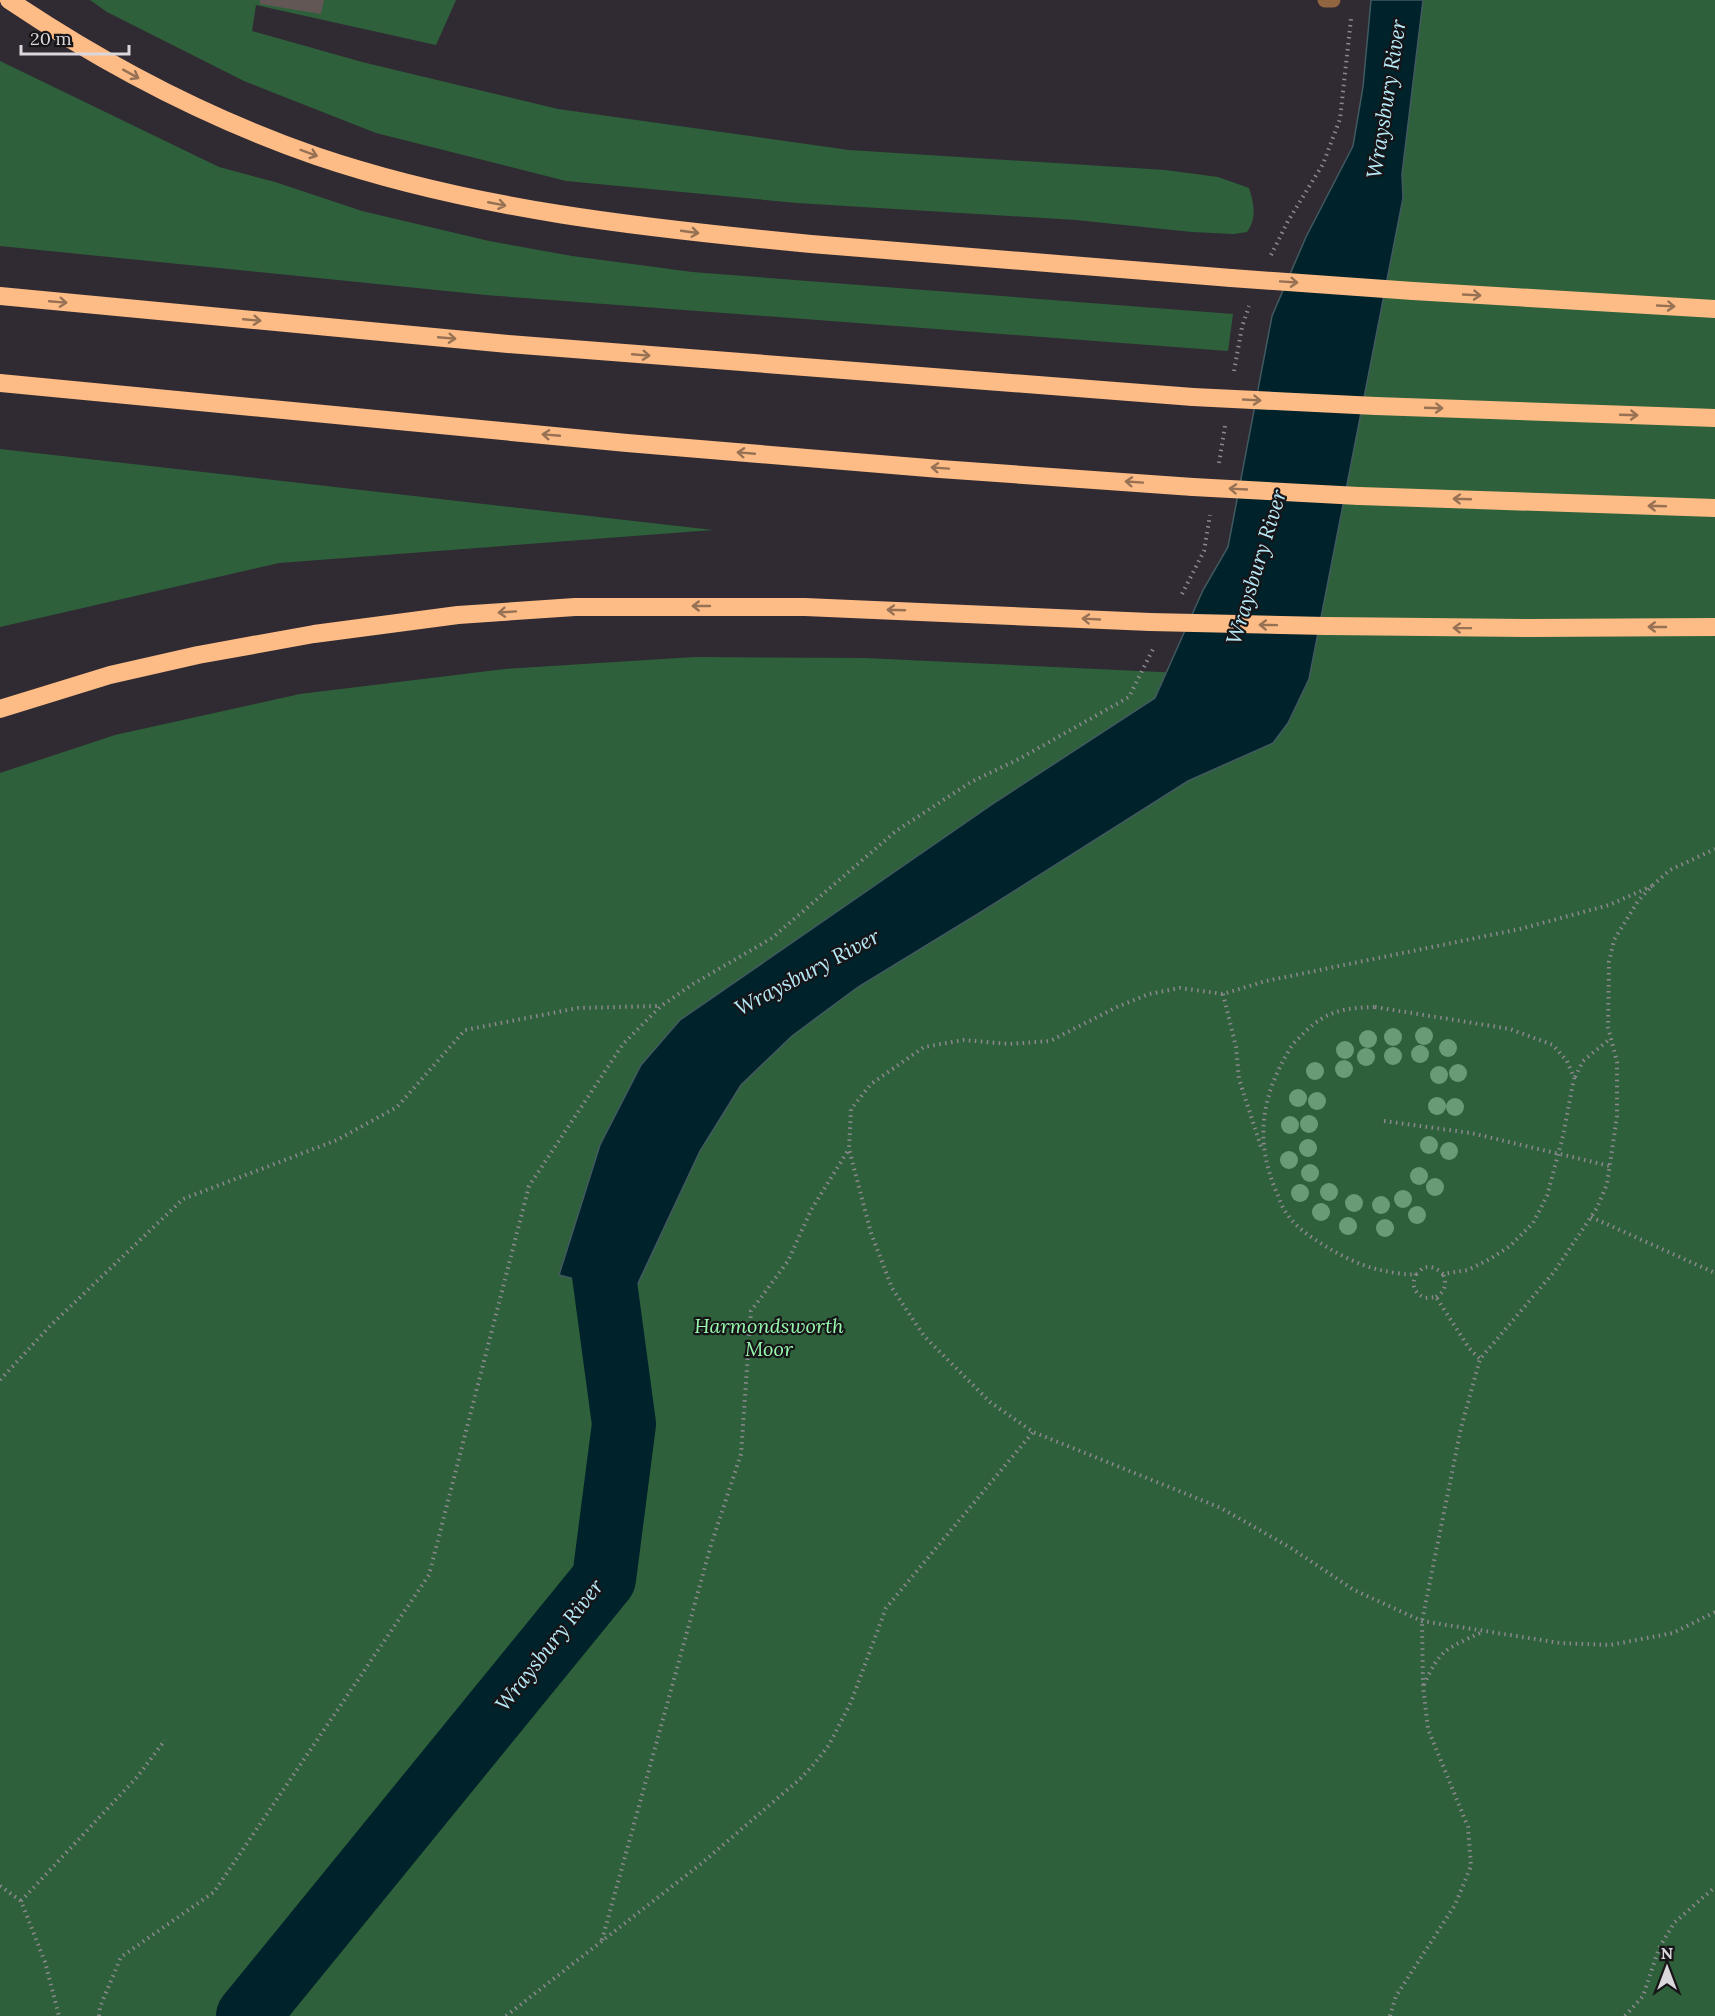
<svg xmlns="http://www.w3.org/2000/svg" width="1715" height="2016" font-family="Lora,serif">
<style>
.green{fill:#2e613b}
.water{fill:#00222a;stroke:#425960;stroke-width:1.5}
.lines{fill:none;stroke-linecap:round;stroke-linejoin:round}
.river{stroke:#00222a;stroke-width:64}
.building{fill:#625755}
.path{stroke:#8c888e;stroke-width:4;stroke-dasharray:1.5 4.5;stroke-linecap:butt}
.minor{stroke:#90653f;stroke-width:15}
.highway{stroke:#fdbc86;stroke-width:18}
.highway-bridge{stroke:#fdbc86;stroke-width:18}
.tree{fill:#689c77}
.oneway{stroke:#967154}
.labels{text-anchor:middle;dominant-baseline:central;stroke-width:4.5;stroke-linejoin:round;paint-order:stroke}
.park-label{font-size:20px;font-style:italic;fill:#96f9ae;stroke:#171518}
.water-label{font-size:21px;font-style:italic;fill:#b7eaf8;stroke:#171518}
</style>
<rect width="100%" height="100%" fill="#302b33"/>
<g class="green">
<path d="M90,0H456L436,45L256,5L252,31L362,62L558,109L849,150L1165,170L1218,177L1249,188C1254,204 1257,218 1247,232L1234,234L1192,232L1076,220L797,203L566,181L376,133L244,81L107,12Z"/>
<polygon points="1423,0 1715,0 1715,2016 0,2016 0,773 115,735 300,694 505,669 695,657 865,658 1309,679 1403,198 1402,174"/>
<polygon points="0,61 219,167 275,182 362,211 489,241 572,256 692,272 1233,314 1228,351 486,295 0,246"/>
<polygon points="0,449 713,530 279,563 0,627"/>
</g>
<polygon class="water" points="1371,0 1423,0 1402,174 1403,198 1309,679 1288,723 1273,743 1188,781 981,912 858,987 792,1036 741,1085 700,1151 633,1294 559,1275 600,1145 641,1065 680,1020 997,801 1155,698 1203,590 1228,547 1272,316 1306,237 1353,146 1363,87"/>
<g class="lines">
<polyline class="river" points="248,2016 604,1579 624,1424 603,1268 623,1200"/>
</g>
<polygon class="building" points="260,0 324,0 321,14 260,4"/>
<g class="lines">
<g class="path">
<polyline points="1271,255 1288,221 1323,164 1340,119 1351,19"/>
<polyline points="1234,371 1242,327 1249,306"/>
<polyline points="1219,463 1225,426"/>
<polyline points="1182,594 1204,551 1210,515"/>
<polyline points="1652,886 1609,905 1520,929 1266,981 1223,994 1180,988 1149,994 1117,1007 1050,1041 1009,1044 964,1040 924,1047 871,1084 851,1109 849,1149 871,1233 892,1288 924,1336 990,1402 1033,1432 1221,1508 1291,1548 1354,1590 1422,1621 1560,1643 1610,1645 1673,1633 1715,1612"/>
<polyline points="1223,994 1236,1047 1239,1079 1262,1150"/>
<path d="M1375,1007L1510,1029L1553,1045L1567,1061L1574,1078L1563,1136L1547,1196L1533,1223L1510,1246L1490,1259L1468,1270L1443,1274C1438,1269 1431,1265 1423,1268C1421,1269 1419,1273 1416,1274C1409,1276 1383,1271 1376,1269C1360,1265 1344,1257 1330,1249C1314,1239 1295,1228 1285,1211C1281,1205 1279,1197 1276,1191C1255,1141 1261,1098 1288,1052C1292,1044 1299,1038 1305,1032C1327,1010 1346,1008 1375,1007Z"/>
<polyline points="1575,1077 1583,1061 1611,1038"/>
<polyline points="1384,1121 1471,1133 1610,1166"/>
<polyline points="1591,1217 1715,1273"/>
<path d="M1416,1274C1411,1285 1414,1293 1425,1298L1436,1297L1469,1348L1480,1359"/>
<path d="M1436,1297C1445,1292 1447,1284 1443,1274"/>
<polyline points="0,1380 51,1325 183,1199 337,1140 397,1107 465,1030 578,1008 660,1006"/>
<path d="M1424,1685C1440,1648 1447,1649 1482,1632"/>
<polyline points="0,1886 21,1901 45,1962 59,2016"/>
<polyline points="21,1901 138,1776 165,1740"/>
<polyline points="602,1940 711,1545 741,1454 751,1311 788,1261 811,1210 849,1149"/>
<polyline points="99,2016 100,2007 121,1957 214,1892 429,1575 529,1186 623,1044 661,1006 693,984 772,938 896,831 971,782 1019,759 1129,697 1153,649"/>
<polyline points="506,2016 702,1863 800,1779 815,1763 829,1745 851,1702 886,1608 1033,1432"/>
<polyline points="1390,2016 1396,1996 1455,1905 1471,1866 1468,1827 1428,1729 1423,1686 1422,1621 1461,1428 1480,1359 1554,1272 1597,1208 1607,1184 1617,1116 1617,1062 1608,1027 1609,962 1614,940 1638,901 1652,886 1670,870 1715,849"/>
<polyline points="1625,2016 1643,1996 1659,1948 1674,1923 1715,1887"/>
</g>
<polyline class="minor" points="1325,0 1333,0"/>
<g class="highway">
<path d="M9,0C104,64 207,118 316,156C475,210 644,228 811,244C951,256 1091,267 1231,278"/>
<polyline points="1413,291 1715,309"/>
<polyline points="0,296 508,344 1193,397"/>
<polyline points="0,383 627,443 940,469 1193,487"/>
<polyline points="1376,406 1715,418"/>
<polyline points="1359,496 1715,508"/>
<polyline points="1326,626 1528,628 1715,627"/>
<polyline points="0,709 110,675 198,655 314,634 458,615 575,607 805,607 1150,622"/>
</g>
<g class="highway-bridge">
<polyline points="1231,278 1413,291"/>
<polyline points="1193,397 1376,406"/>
<polyline points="1193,487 1359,496"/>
<polyline points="1150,622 1326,626"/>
</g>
</g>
<g class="tree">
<circle cx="1424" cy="1036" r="9"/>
<circle cx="1393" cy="1037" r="9"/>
<circle cx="1368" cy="1039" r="9"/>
<circle cx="1448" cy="1048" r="9"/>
<circle cx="1345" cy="1050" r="9"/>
<circle cx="1420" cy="1054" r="9"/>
<circle cx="1393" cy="1056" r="9"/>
<circle cx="1366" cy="1057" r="9"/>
<circle cx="1344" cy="1069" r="9"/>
<circle cx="1315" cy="1071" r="9"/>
<circle cx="1458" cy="1073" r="9"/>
<circle cx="1439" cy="1075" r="9"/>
<circle cx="1298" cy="1098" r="9"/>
<circle cx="1317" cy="1101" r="9"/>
<circle cx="1437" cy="1106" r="9"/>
<circle cx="1455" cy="1107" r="9"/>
<circle cx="1309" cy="1124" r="9"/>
<circle cx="1290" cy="1125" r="9"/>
<circle cx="1429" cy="1145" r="9"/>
<circle cx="1308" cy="1148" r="9"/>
<circle cx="1449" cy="1151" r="9"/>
<circle cx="1289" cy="1160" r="9"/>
<circle cx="1310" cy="1173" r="9"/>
<circle cx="1419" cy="1176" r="9"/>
<circle cx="1435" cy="1187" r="9"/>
<circle cx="1329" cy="1192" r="9"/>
<circle cx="1300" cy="1193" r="9"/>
<circle cx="1403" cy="1199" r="9"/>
<circle cx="1354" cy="1203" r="9"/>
<circle cx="1381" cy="1205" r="9"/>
<circle cx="1321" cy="1212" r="9"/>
<circle cx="1417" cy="1215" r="9"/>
<circle cx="1348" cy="1226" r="9"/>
<circle cx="1385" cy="1228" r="9"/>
</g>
<defs><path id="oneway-shaft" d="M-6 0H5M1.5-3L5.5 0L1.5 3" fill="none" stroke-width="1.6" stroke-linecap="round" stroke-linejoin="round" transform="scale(1.5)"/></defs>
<g class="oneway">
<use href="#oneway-shaft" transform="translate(131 74) rotate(29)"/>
<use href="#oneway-shaft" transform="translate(309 153) rotate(20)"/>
<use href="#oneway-shaft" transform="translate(497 204) rotate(11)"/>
<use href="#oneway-shaft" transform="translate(690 232) rotate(8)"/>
<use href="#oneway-shaft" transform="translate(1289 282) rotate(4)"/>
<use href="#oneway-shaft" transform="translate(1472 295) rotate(3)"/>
<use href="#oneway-shaft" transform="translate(58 302) rotate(5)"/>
<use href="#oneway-shaft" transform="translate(1666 306) rotate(3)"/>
<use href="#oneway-shaft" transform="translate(252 320) rotate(5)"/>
<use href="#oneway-shaft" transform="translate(447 338) rotate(5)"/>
<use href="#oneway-shaft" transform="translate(641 355) rotate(5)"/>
<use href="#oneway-shaft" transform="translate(1252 400) rotate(3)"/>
<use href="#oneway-shaft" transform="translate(1434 408) rotate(2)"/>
<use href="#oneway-shaft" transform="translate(1629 415) rotate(2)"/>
<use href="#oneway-shaft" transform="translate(551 435) rotate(-175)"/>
<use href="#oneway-shaft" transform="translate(746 453) rotate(-175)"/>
<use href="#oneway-shaft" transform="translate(940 468) rotate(-176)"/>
<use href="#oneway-shaft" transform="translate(1134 482) rotate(-176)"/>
<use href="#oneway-shaft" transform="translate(1238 489) rotate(-177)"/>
<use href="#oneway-shaft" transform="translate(1462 499) rotate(-178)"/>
<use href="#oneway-shaft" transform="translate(1657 506) rotate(-178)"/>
<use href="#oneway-shaft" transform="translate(701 606) rotate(-180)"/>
<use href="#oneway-shaft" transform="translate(896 610) rotate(-178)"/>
<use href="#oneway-shaft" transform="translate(507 612) rotate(176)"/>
<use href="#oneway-shaft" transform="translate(1091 619) rotate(-177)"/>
<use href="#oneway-shaft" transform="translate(1268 625) rotate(-179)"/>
<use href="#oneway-shaft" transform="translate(1657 627) rotate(180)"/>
<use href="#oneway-shaft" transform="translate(1462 628) rotate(-179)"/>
</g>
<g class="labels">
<g class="park-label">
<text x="769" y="1325">Harmondsworth<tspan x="769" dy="23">Moor</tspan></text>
</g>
<g class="water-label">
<text transform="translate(1386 99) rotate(-81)">Wraysbury River</text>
<text transform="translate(1256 567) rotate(-73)">Wraysbury River</text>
<text transform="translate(807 972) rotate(-28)">Wraysbury River</text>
<text transform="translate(549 1645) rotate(-52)">Wraysbury River</text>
</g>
</g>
<g transform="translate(1667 1968)" stroke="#171518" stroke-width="4.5" paint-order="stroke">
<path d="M0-4.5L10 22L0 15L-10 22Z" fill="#dbd8dd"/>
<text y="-9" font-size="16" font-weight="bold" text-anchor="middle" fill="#dbd8dd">N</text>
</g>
<path d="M21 45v9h108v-9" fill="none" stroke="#dbd8dd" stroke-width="3"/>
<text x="30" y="45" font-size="18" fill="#dbd8dd" stroke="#171518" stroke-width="4.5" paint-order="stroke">20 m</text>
</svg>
